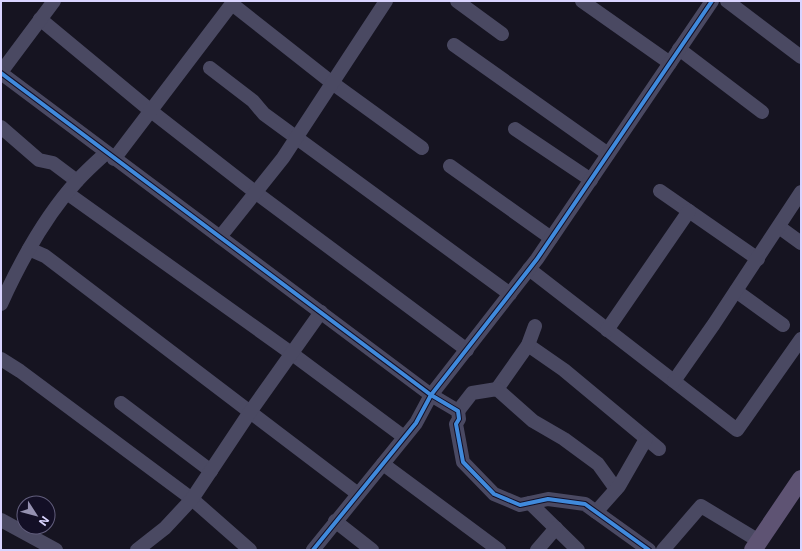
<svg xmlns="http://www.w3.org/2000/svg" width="802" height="551" font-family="Inter,sans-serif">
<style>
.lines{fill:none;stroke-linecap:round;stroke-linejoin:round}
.minor{stroke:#4a4962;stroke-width:14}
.major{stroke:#5e5373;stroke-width:18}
.cycleway-casing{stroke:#130f26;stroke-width:6}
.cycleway{stroke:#408adc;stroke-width:4}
</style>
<rect width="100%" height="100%" fill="#161421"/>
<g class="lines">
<g class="minor">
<polyline points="457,1 502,34"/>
<polyline points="582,1 670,63"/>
<polyline points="727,1 801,57"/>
<polyline points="232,4 331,82 422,148"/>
<polyline points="40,19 151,111 255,192 467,350"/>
<polyline points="454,45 608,154"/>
<polyline points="679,49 762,112"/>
<polyline points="210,68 253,101 264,114 510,294"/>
<polyline points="1,72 54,1"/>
<polyline points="1,73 431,395 458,411 459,419 456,424 463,462 494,494 520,505 548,499 585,504 649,550"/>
<polyline points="1,127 39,160 53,163 77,181"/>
<polyline points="515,129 591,180"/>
<polyline points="114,159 234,1"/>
<polyline points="450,166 551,238"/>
<polyline points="660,191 758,259"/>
<polyline points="67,193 291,353 404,437"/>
<polyline points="779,227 801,243"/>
<polyline points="220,237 283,158 386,1"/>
<polyline points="29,249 45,256 358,494"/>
<polyline points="529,269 737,430 801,339"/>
<polyline points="736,291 783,325"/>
<path d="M1,304C21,260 45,216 77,181C86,171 96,162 106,153"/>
<polyline points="607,330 689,211"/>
<polyline points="528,345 564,370 659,449"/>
<polyline points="1,359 20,371 192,499 250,550"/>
<polyline points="674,381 714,324 801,192"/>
<polyline points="497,389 528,345 535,326"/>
<polyline points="121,403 211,471"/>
<polyline points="458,411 472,393 497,389 533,421 564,439 598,464 616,489"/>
<polyline points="383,464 499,550"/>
<polyline points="530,503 578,550"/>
<polyline points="596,512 619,486 646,439"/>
<polyline points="1,520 56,550"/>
<polyline points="335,521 372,550"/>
<polyline points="137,550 165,528 192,499 250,412 321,312"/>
<polyline points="313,550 416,423 431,395 537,259 712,1"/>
<polyline points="537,550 556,528"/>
<polyline points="663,550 701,506 759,541"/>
</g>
<polyline class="major" points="753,550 801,479"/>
<g class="cycleway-casing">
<g id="cycleway">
<polyline points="1,73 431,395 458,411 459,419 456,424 463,462 494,494 520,505 548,499 585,504 649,550"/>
<polyline points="313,550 416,423 431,395 537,259 712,1"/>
</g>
</g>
<use href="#cycleway" class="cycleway"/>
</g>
<rect width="802" height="551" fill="none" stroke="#d9d4ff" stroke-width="4"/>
<g transform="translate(36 515) rotate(126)"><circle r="19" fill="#130f26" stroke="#625e7d"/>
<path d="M0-3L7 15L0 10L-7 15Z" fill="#9591b1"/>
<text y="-6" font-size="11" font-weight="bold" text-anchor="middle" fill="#d9d4ff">N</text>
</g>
</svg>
